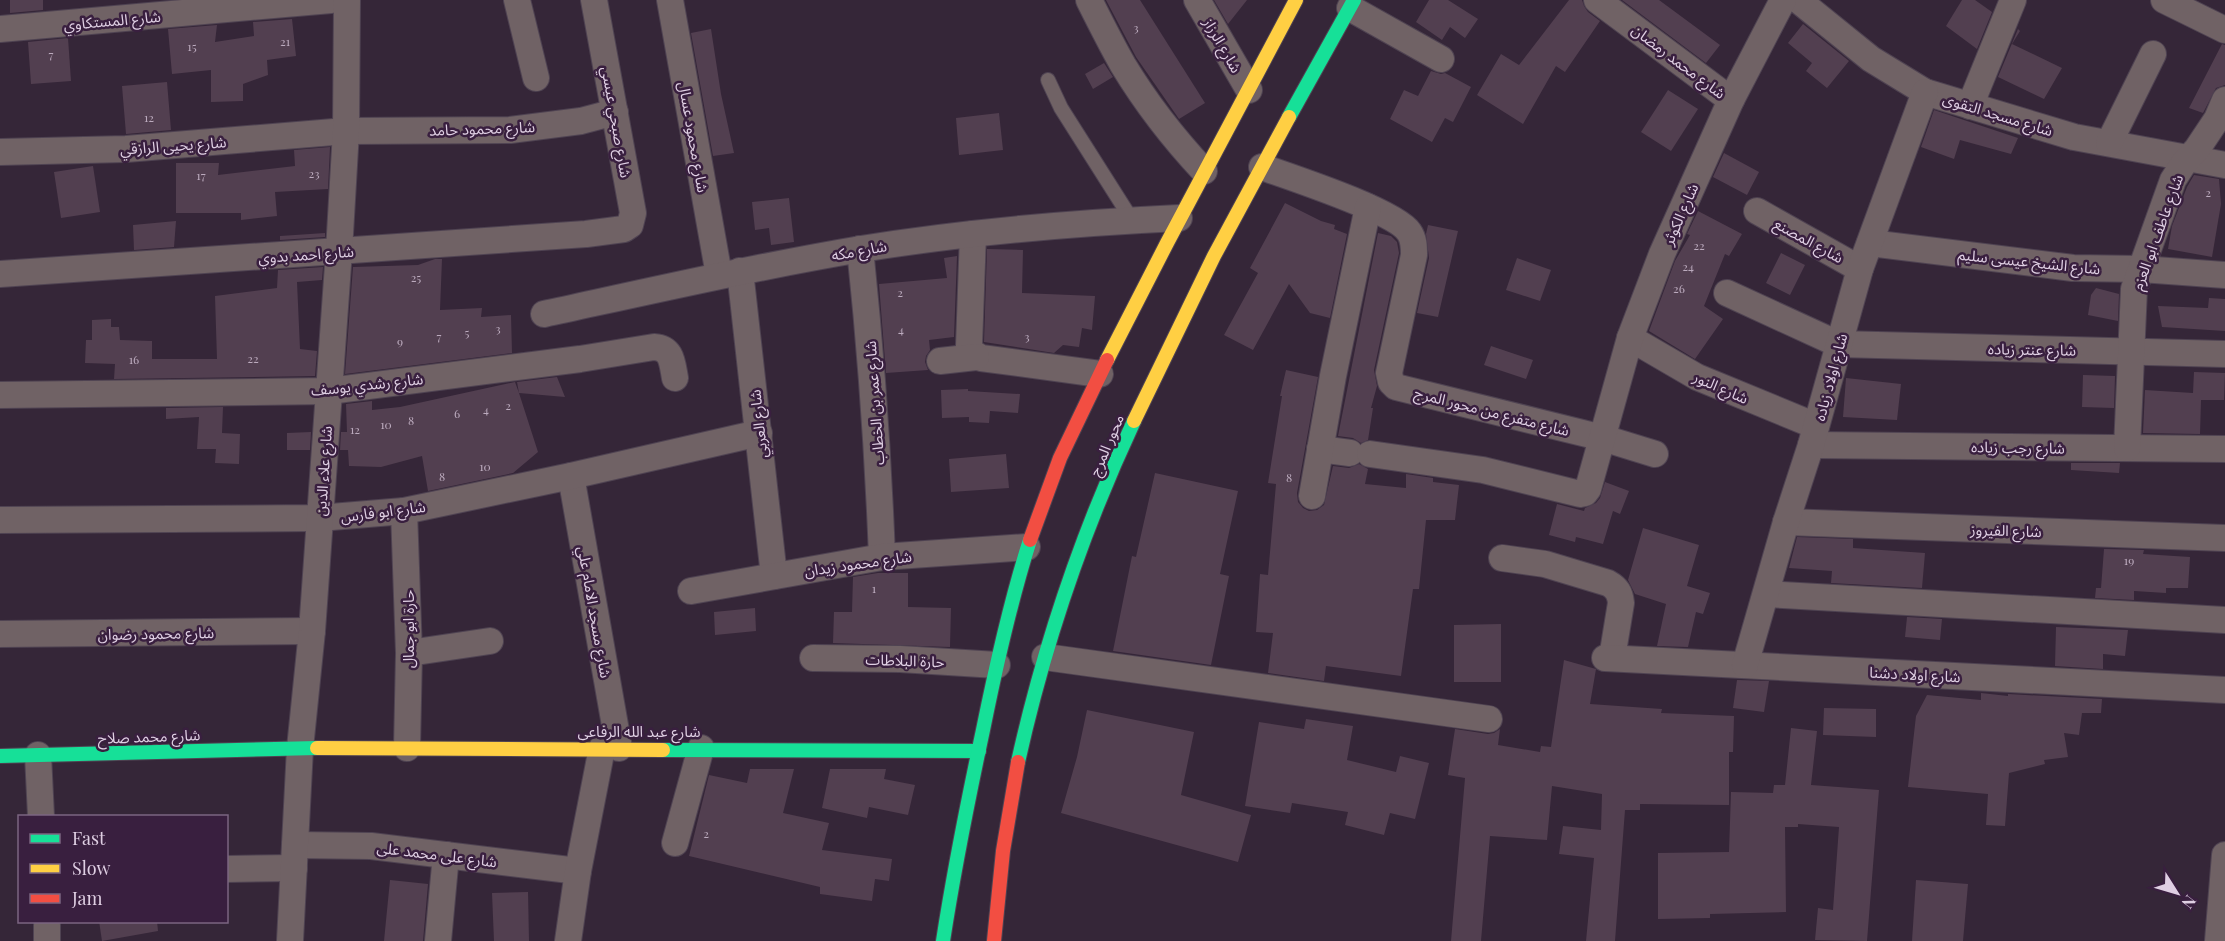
<svg xmlns="http://www.w3.org/2000/svg" width="2225" height="941" font-family="'Playfair Display','Noto Sans Arabic',serif">
<style>
.building{fill:#523f50}
.lines{fill:none;stroke-linecap:round;stroke-linejoin:round}
.lane-casing{stroke:#4f4352;stroke-width:16}
.street-casing{stroke:#4f4352;stroke-width:28}
.fast-casing{stroke:#4f4352;stroke-width:16}
.slow-casing{stroke:#4f4352;stroke-width:16}
.jam-casing{stroke:#4f4352;stroke-width:16}
.lane{stroke:#706265;stroke-width:14}
.street{stroke:#706265;stroke-width:26}
.fast{stroke:#16e098;stroke-width:14}
.slow{stroke:#ffcf43;stroke-width:14}
.jam{stroke:#f24e42;stroke-width:14}
.labels{text-anchor:middle;dominant-baseline:central;stroke-width:5;stroke-linejoin:round;paint-order:stroke}
.number-label{font-size:12px;fill:#bcabbe}
.street-label{font-size:15px;fill:#dfcfe3;stroke:#391f3f}
</style>
<rect width="100%" height="100%" fill="#352638"/>
<g class="building">
<polygon points="10,0 43,0 43,10 10,13"/>
<polygon points="1106,0 1140,0 1205,103 1179,119 1136,57"/>
<polygon points="1214,0 1247,0 1228,24"/>
<polygon points="1429,0 1448,0 1478,19 1465,38 1450,27 1442,40 1416,22"/>
<polygon points="1569,0 1582,0 1584,6 1588,12 1600,21 1565,72 1556,66 1523,124 1477,95 1501,54 1519,65"/>
<polygon points="1622,0 1659,0 1720,45 1706,63"/>
<polygon points="1962,0 1975,0 1992,12 1977,49 1946,26"/>
<polygon points="292,19 296,56 267,60 268,75 243,84 243,101 211,102 211,70 172,74 168,29 217,25 215,42 254,36 253,22"/>
<polygon points="1803,24 1849,61 1827,88 1806,71 1812,63 1788,43"/>
<polygon points="711,29 721,94 734,153 713,156 691,33"/>
<polygon points="2018,29 2020,31 2012,44 2062,68 2044,99 1998,77"/>
<polygon points="68,38 71,81 31,84 28,42"/>
<polygon points="2222,44 2225,45 2225,85 2216,88 2203,113 2189,108"/>
<polygon points="1104,63 1113,77 1093,89 1085,74"/>
<polygon points="1431,71 1441,74 1445,73 1471,87 1453,122 1445,118 1432,142 1390,119 1404,90 1418,96"/>
<polygon points="167,82 171,130 126,134 122,86"/>
<polygon points="1668,90 1698,109 1671,151 1641,132"/>
<polygon points="1934,110 2018,138 2011,154 1960,140 1954,159 1921,147"/>
<polygon points="999,113 1003,150 959,155 956,118"/>
<polygon points="330,147 328,189 275,192 277,216 241,220 241,213 176,213 176,163 219,163 218,175 295,166 294,150"/>
<polygon points="1724,153 1759,172 1747,195 1713,177"/>
<polygon points="93,166 100,212 61,218 54,172"/>
<polygon points="2194,175 2219,179 2221,204 2212,257 2168,249 2172,226 2187,187"/>
<polygon points="789,198 794,242 771,245 769,228 755,230 752,202"/>
<polygon points="1285,203 1321,221 1335,225 1334,229 1347,234 1330,318 1310,313 1289,284 1253,350 1224,335 1258,273 1250,268"/>
<polygon points="1698,211 1742,234 1729,256 1725,254 1704,306 1723,319 1695,359 1649,331 1675,261 1690,235 1687,234"/>
<polygon points="176,221 174,247 134,250 133,225"/>
<polygon points="1428,225 1458,231 1438,317 1417,313 1429,258 1426,234"/>
<polygon points="325,233 325,237 280,240 280,236"/>
<polygon points="1378,233 1391,236 1397,242 1399,253 1374,370 1377,386 1371,408 1373,408 1368,440 1361,443 1353,438 1338,436"/>
<polygon points="987,249 1023,250 1022,293 1095,296 1092,330 1082,328 1079,347 1063,345 1054,353 984,342"/>
<polygon points="1781,253 1805,265 1790,295 1766,283"/>
<polygon points="957,256 954,337 929,340 930,350 926,356 925,362 928,370 886,373 879,284 947,278 944,258"/>
<polygon points="1517,258 1551,270 1540,301 1506,290"/>
<polygon points="435,259 442,259 440,310 482,308 481,317 511,315 512,353 345,374 353,267 418,265"/>
<polygon points="323,267 322,280 297,282 300,349 317,351 315,376 114,379 115,364 85,363 86,340 92,340 92,320 111,319 111,327 119,327 120,340 152,341 152,359 217,359 215,296 277,288 278,270"/>
<polygon points="2096,288 2119,294 2118,321 2088,315 2091,295"/>
<polygon points="2209,298 2225,299 2225,331 2162,327 2158,306 2208,308"/>
<polygon points="1491,346 1533,360 1526,379 1484,365"/>
<polygon points="1286,370 1318,377 1297,493 1298,502 1303,508 1309,511 1317,510 1324,505 1333,466 1349,468 1359,464 1368,469 1365,484 1406,488 1406,474 1433,478 1433,482 1459,485 1455,520 1426,520 1419,589 1413,589 1401,676 1326,666 1324,681 1268,673 1273,633 1256,632 1260,574 1268,575 1276,484 1268,483 1282,396 1280,396"/>
<polygon points="2194,372 2225,373 2224,400 2201,400 2200,434 2143,433 2145,390 2193,393"/>
<polygon points="2083,375 2115,376 2114,408 2082,407"/>
<polygon points="557,377 565,397 519,393 538,452 513,473 428,491 422,456 381,467 349,466 348,450 340,450 341,432 347,432 346,404 372,401 372,410 400,407 515,382 519,393 517,382"/>
<polygon points="1846,378 1901,384 1897,420 1843,417"/>
<polygon points="968,389 968,391 1020,394 1018,413 990,411 989,423 969,422 969,417 942,418 941,390"/>
<polygon points="223,407 222,433 240,434 239,464 215,463 216,449 197,449 199,417 166,419 166,408"/>
<polygon points="311,432 310,450 287,450 287,433"/>
<polygon points="1006,454 1009,488 951,492 949,459"/>
<polygon points="2071,463 2120,463 2119,473 2071,470"/>
<polygon points="1155,473 1238,491 1220,574 1229,576 1211,665 1113,651 1132,556 1136,557"/>
<polygon points="1605,482 1629,491 1620,514 1613,511 1603,544 1576,537 1575,542 1549,535 1557,504 1584,511 1585,508 1596,503 1600,498"/>
<polygon points="1643,528 1699,545 1687,586 1710,593 1703,614 1696,612 1688,647 1657,646 1666,604 1635,594 1628,580"/>
<polygon points="1797,537 1853,539 1853,548 1925,553 1922,588 1831,583 1832,571 1789,568"/>
<polygon points="2104,549 2144,550 2143,554 2190,557 2188,588 2166,588 2166,593 2134,591 2134,600 2095,598 2096,588 2101,588"/>
<polygon points="878,573 908,573 908,607 951,608 950,647 833,643 834,612 852,612 853,577"/>
<polygon points="755,608 756,631 715,635 714,612"/>
<polygon points="1907,617 1942,619 1940,640 1905,637"/>
<polygon points="1501,624 1501,682 1454,682 1454,625"/>
<polygon points="2056,627 2128,630 2125,656 2103,654 2103,669 2055,666"/>
<polygon points="1564,660 1596,669 1590,704 1662,709 1661,713 1734,716 1733,752 1729,752 1729,805 1640,804 1640,810 1625,810 1615,941 1586,941 1594,858 1559,854 1563,826 1601,830 1602,794 1552,786 1547,840 1490,836 1481,941 1451,941 1465,778 1448,775 1455,729 1488,734 1494,733 1500,729 1498,745 1540,752 1541,746 1551,747"/>
<polygon points="1737,680 1769,681 1764,712 1733,708"/>
<polygon points="1981,693 2008,696 2008,694 2102,699 2101,713 2082,713 2079,735 2064,733 2068,757 2044,760 2045,764 2009,773 2005,826 1986,825 1988,794 1908,787 1916,716 1927,695 1981,700"/>
<polygon points="1824,708 1876,709 1876,737 1823,735"/>
<polygon points="1087,710 1194,732 1181,795 1251,815 1238,862 1061,813 1077,757"/>
<polygon points="1306,719 1353,726 1347,760 1396,772 1400,756 1429,763 1415,819 1390,813 1384,835 1345,825 1348,812 1292,803 1290,813 1245,806 1259,722 1304,729"/>
<polygon points="1791,728 1817,731 1811,785 1879,790 1867,941 1815,940 1818,908 1833,910 1839,827 1798,824 1798,827 1785,827 1786,912 1710,914 1710,918 1658,919 1658,853 1729,852 1731,792 1773,793 1774,785 1785,785"/>
<polygon points="750,769 794,769 783,813 829,823 822,850 892,859 889,881 875,879 872,901 820,894 820,887 689,856 709,775 747,783"/>
<polygon points="830,769 886,769 884,779 915,785 908,815 869,807 867,818 822,808"/>
<polygon points="390,880 428,884 423,941 384,941"/>
<polygon points="1916,880 1968,884 1963,941 1912,941"/>
<polygon points="528,892 529,941 494,941 492,893"/>
<polygon points="99,921 157,921 158,931 102,941"/>
</g>
<g class="lines">
<g class="lane-casing">
<polyline id="lane" points="1048,80 1061,108 1132,220"/>
</g>
<g class="street-casing">
<g id="street">
<polyline points="517,0 536,78"/>
<polyline points="670,0 719,275"/>
<path d="M1089,0C1100,22 1111,44 1123,65C1146,103 1174,139 1204,171"/>
<polyline points="1197,0 1249,90"/>
<polyline points="1597,0 1731,100"/>
<polyline points="1798,0 1871,59 1925,92 2074,137 2225,165"/>
<polyline points="2164,0 2225,30"/>
<polyline points="1350,8 1441,59"/>
<polyline points="0,29 331,0"/>
<polyline points="1970,106 2013,0"/>
<polyline points="2109,143 2153,54"/>
<polyline points="0,152 126,149 346,131 510,130 581,121 615,112"/>
<path d="M1262,167C1290,177 1395,211 1409,232C1414,239 1414,247 1414,255L1389,373L1391,382L1396,387L1603,438L1655,454"/>
<polyline points="1757,211 1860,269"/>
<polyline points="973,234 969,346 971,352 981,358 1100,374"/>
<polyline points="1870,243 2073,268 2141,269 2225,275"/>
<path d="M860,249C871,352 878,454 882,557"/>
<polyline points="740,271 774,576"/>
<polyline points="0,274 586,234 624,229 630,225 633,213 594,0"/>
<polyline points="1727,293 1838,344 2225,354"/>
<path d="M544,314C650,291 755,267 861,249C966,232 1073,223 1179,218"/>
<polyline points="1630,338 1697,377 1816,426"/>
<polyline points="940,361 976,357"/>
<path d="M0,395L329,391L580,359L654,347C672,348 672,362 675,378"/>
<polyline points="1811,445 2225,449"/>
<polyline points="2127,448 2134,289 2173,180 2184,163 2197,149 2217,119 2225,100"/>
<polyline points="1320,449 1350,453"/>
<polyline points="1370,454 1483,470 1580,494 1585,493 1588,489 1630,338 1662,254 1731,100 1783,0"/>
<polyline points="571,476 619,748"/>
<polyline points="1312,496 1333,376 1368,207"/>
<polyline points="404,511 409,653 407,748"/>
<polyline points="0,520 319,518 404,511 571,476 759,433"/>
<polyline points="1786,522 2225,538"/>
<path d="M1502,558L1545,564L1608,583C1617,588 1620,593 1621,603L1612,658"/>
<polyline points="691,591 882,557 1027,547"/>
<polyline points="1766,594 2225,620"/>
<polyline points="0,634 312,631"/>
<polyline points="409,653 490,641"/>
<polyline points="1045,657 1489,719"/>
<polyline points="813,658 900,659 997,665"/>
<polyline points="1605,658 2225,690"/>
<polyline points="1745,665 1786,522 1811,445 1860,269 1925,92"/>
<polyline points="38,755 41,816"/>
<polyline points="675,843 701,748"/>
<polyline points="295,845 371,846 578,871"/>
<polyline points="226,869 294,868"/>
<polyline points="47,925 47,941"/>
<polyline points="290,941 300,748 312,631 339,251 346,131 347,0"/>
<polyline points="438,941 446,855"/>
<polyline points="568,941 578,871 602,748"/>
<polyline points="2218,941 2225,855"/>
</g>
</g>
<g class="fast-casing">
<g id="fast">
<polyline points="1289,117 1354,0"/>
<polyline points="663,750 979,751"/>
<polyline points="0,756 317,748"/>
<path d="M1018,762C1044,645 1083,530 1134,421"/>
<path d="M943,941C954,870 968,800 983,730C996,666 1010,602 1030,540"/>
</g>
</g>
<g class="slow-casing">
<g id="slow">
<polyline points="1107,360 1167,243 1296,0"/>
<polyline points="1134,421 1214,256 1289,117"/>
<polyline points="317,748 663,750"/>
</g>
</g>
<g class="jam-casing">
<g id="jam">
<polyline points="1030,540 1060,458 1107,360"/>
<polyline points="994,941 1003,851 1018,762"/>
</g>
</g>
<use href="#lane" class="lane"/>
<use href="#street" class="street"/>
<use href="#fast" class="fast"/>
<use href="#slow" class="slow"/>
<use href="#jam" class="jam"/>
</g>
<g class="labels">
<g class="number-label">
<text x="1136" y="27">3</text>
<text x="285" y="41">21</text>
<text x="192" y="46">15</text>
<text x="51" y="54">7</text>
<text x="149" y="117">12</text>
<text x="314" y="173">23</text>
<text x="201" y="175">17</text>
<text x="2208" y="192">2</text>
<text x="1699" y="245">22</text>
<text x="1688" y="266">24</text>
<text x="416" y="277">25</text>
<text x="1679" y="288">26</text>
<text x="900" y="292">2</text>
<text x="498" y="328">3</text>
<text x="901" y="329">4</text>
<text x="467" y="332">5</text>
<text x="439" y="336">7</text>
<text x="1027" y="336">3</text>
<text x="400" y="341">9</text>
<text x="253" y="358">22</text>
<text x="134" y="359">16</text>
<text x="508" y="405">2</text>
<text x="486" y="409">4</text>
<text x="457" y="413">6</text>
<text x="411" y="420">8</text>
<text x="386" y="424">10</text>
<text x="355" y="429">12</text>
<text x="485" y="466">10</text>
<text x="442" y="476">8</text>
<text x="1289" y="477">8</text>
<text x="2129" y="560">19</text>
<text x="874" y="588">1</text>
<text x="706" y="833">2</text>
</g>
<g class="street-label">
<text transform="translate(112 20) rotate(-5)">شارع المستكاوي</text>
<text transform="translate(1223 45) rotate(60)">شارع الرزاز</text>
<text transform="translate(1679 61) rotate(37)">شارع محمد رمضان</text>
<text transform="translate(1998 114) rotate(17)">شارع مسجد التقوى</text>
<text transform="translate(617 122) rotate(80)">شارع صبحي عيسي</text>
<text transform="translate(482 128) rotate(-2)">شارع محمود حامد</text>
<text transform="translate(694 137) rotate(80)">شارع محمود عسال</text>
<text transform="translate(173 145) rotate(-4)">شارع يحيى الرازقي</text>
<text transform="translate(1680 214) rotate(-66)">شارع الكوثر</text>
<text transform="translate(2157 232) rotate(-70)">شارع عاطف ابو العزم</text>
<text transform="translate(1809 240) rotate(29)">شارع المصنع</text>
<text transform="translate(859 250) rotate(-10)">شارع مكه</text>
<text transform="translate(306 254) rotate(-4)">شارع احمد بدوي</text>
<text transform="translate(2029 261) rotate(6)">شارع الشيخ عيسى سليم</text>
<text transform="translate(2032 349) rotate(1)">شارع عنتر زياده</text>
<text transform="translate(1830 377) rotate(-75)">شارع اولاد زياده</text>
<text transform="translate(367 384) rotate(-6)">شارع رشدي يوسف</text>
<text transform="translate(1721 387) rotate(24)">شارع النور</text>
<text transform="translate(874 403) rotate(-94)">شارع عمر بن الخطاب</text>
<text transform="translate(1492 411) rotate(14)">شارع متفرع من محور المرج</text>
<text transform="translate(758 424) rotate(-96)">شارع العربي</text>
<text transform="translate(1106 445) rotate(-67)">محور المرج</text>
<text transform="translate(2018 447) rotate(1)">شارع رجب زياده</text>
<text transform="translate(323 471) rotate(-86)">شارع علاء الدين</text>
<text transform="translate(383 511) rotate(-7)">شارع ابو فارس</text>
<text transform="translate(2006 530) rotate(2)">شارع الفيروز</text>
<text transform="translate(858 563) rotate(-8)">شارع محمود زيدان</text>
<text transform="translate(595 612) rotate(80)">شارع مسجد الامام علي</text>
<text transform="translate(408 629) rotate(-90)">حارة ابو جمال</text>
<text transform="translate(156 633) rotate(-1)">شارع محمود رضوان</text>
<text transform="translate(905 660) rotate(2)">حارة البلاطات</text>
<text transform="translate(1915 674) rotate(3)">شارع اولاد دشنا</text>
<text x="639" y="731">شارع عبد الله الرفاعى</text>
<text transform="translate(149 736) rotate(-2)">شارع محمد صلاح</text>
<text transform="translate(437 854) rotate(7)">شارع على محمد على</text>
</g>
</g>
<rect x="18" y="815" width="210" height="108" fill="#391f3f" stroke="#7b6581" stroke-width="1.5"/>
<rect x="30" y="834" width="30" height="9" fill="#16e098" stroke="#7b6581" stroke-width="1.5"/>
<text x="72" y="845" font-size="18" fill="#dfcfe3">Fast</text>
<rect x="30" y="864" width="30" height="9" fill="#ffcf43" stroke="#7b6581" stroke-width="1.5"/>
<text x="72" y="875" font-size="18" fill="#dfcfe3">Slow</text>
<rect x="30" y="894" width="30" height="9" fill="#f24e42" stroke="#7b6581" stroke-width="1.5"/>
<text x="72" y="905" font-size="18" fill="#dfcfe3">Jam</text>
<g transform="translate(2177 893) rotate(127)" stroke="#391f3f" stroke-width="4.5" paint-order="stroke">
<path d="M0-4.5L10 22L0 15L-10 22Z" fill="#dfcfe3"/>
<text y="-9" font-size="16" font-weight="bold" text-anchor="middle" fill="#dfcfe3">N</text>
</g>
</svg>
